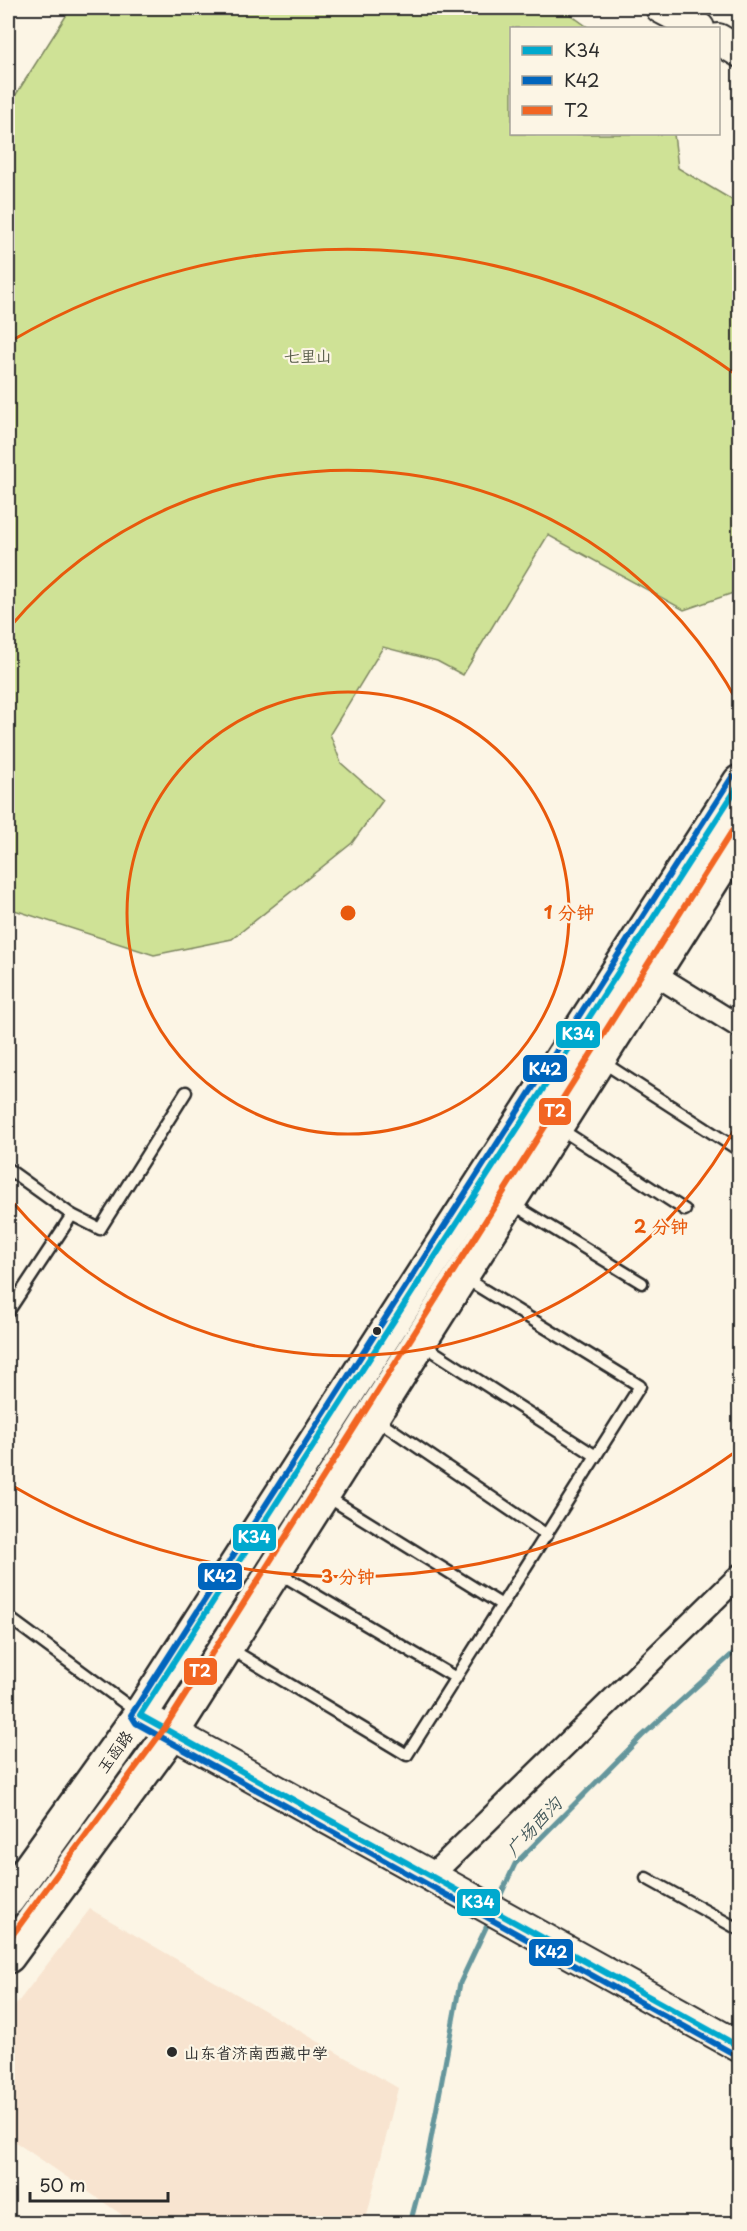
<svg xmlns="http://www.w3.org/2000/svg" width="747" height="2231" font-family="'Playpen Sans','LXGW WenKai TC',sans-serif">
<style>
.built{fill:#f8e4d0}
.green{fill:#cfe296;stroke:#7d8660;stroke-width:1.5}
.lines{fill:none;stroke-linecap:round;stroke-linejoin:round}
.stream{stroke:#65969c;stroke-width:5}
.lane-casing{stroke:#2b2b2b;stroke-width:15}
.street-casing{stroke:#2b2b2b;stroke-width:26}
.secondary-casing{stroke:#2b2b2b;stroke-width:34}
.primary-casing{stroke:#2b2b2b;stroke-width:38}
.lane{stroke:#fcf5e5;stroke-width:10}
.street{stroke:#fcf5e5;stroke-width:21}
.secondary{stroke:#fcf5e5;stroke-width:30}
.primary{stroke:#fcf5e5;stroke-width:33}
.bus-1-casing{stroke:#fcf5e5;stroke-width:10}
.bus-2-casing{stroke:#fcf5e5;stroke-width:10}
.bus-3-casing{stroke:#fcf5e5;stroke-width:10}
.bus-1{stroke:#00a9ce;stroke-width:6}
.bus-2{stroke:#0065bd;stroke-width:6}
.bus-3{stroke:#f26522;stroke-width:6}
.ring{fill:none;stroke:#e8590c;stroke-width:3}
.bus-dot{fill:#2b2b2b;stroke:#fcf5e5;stroke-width:2}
.labels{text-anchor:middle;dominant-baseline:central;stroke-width:4.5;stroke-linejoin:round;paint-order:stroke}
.park-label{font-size:16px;fill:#545946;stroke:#fcf5e5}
.street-label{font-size:16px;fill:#2b2b2b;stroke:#fcf5e5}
.poi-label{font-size:16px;fill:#2b2b2b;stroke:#fcf5e5;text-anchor:start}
.water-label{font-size:18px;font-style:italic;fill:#43585a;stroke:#fcf5e5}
.centre{fill:#e8590c;stroke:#fcf5e5;stroke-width:3}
.ring-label{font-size:18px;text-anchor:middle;font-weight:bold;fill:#e8590c;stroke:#fcf5e5;stroke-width:4.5;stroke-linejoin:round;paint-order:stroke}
.line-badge{stroke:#fcf5e5;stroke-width:2}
.badge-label{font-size:16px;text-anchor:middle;font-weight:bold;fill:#fff}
</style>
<rect width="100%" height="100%" fill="#fcf5e5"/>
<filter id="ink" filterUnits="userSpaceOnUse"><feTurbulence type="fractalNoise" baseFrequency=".0167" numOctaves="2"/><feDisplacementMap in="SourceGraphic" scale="12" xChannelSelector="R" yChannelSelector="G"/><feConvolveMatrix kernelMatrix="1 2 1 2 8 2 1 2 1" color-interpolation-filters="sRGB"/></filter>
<g filter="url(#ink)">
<polygon class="built" points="90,1909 398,2088 365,2223 134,2223 8,2137 8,2015"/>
<polygon class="green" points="71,8 561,8 589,28 512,28 512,134 674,134 678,168 739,204 740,502 735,521 739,525 739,591 684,610 548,535 463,675 437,661 383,647 330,734 341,763 383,800 352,843 232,939 154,955 8,908 8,107"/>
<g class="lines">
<g class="stream">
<polyline points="497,1903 515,1864 642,1736 740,1647"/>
<polyline points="410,2224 428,2155 460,1983 490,1919"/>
</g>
<g class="lane-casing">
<g id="lane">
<polyline points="601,1061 734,1147"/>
<polyline points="559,1128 685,1210"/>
<polyline points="8,1169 72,1215 100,1229 186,1092"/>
<polyline points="511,1203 642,1283"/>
<polyline points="8,1312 72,1215"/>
<polyline points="422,1344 596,1456"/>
<polyline points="375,1418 547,1535"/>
<polyline points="326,1496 502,1605"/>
<polyline points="277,1572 456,1678"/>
<polyline points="8,1617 138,1713"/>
<polyline points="229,1648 407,1755 640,1386 463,1277"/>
<polyline points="646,1878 740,1930"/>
</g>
</g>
<g class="street-casing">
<g id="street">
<polyline points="653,973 740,1027"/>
<polyline points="430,1877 740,1575"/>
</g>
</g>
<g class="secondary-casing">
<g id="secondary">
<polyline points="661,8 699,28"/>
<polyline points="718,39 740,52"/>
<polyline points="140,1715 740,2047"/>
</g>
</g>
<g class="primary-casing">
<g id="primary">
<polyline points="8,1899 140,1715 740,782"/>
<polyline points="8,1956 171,1734 740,836"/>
</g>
</g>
<use href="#lane" class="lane"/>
<use href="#street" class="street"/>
<use href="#secondary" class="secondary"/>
<use href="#primary" class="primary"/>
<g class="bus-1-casing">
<polyline id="bus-1" points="740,783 140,1715 740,2047"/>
</g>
<g class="bus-2-casing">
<polyline id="bus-2" points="732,777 131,1715 136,1723 736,2055"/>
</g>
<g class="bus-3-casing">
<polyline id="bus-3" points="8,1941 164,1729 732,831"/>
</g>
<use href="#bus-1" class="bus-1"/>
<use href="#bus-2" class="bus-2"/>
<use href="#bus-3" class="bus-3"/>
</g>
</g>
<g class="ring">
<circle cx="348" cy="913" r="221"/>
<path d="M739 1121A443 443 0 0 1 9 1198M9 628A443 443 0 0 1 739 705"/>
<path d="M738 1450A664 664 0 0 1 11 1485M11 341A664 664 0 0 1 738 376"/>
</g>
<g class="bus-dot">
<circle cx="377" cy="1331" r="5"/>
<circle cx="172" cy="2052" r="6"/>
</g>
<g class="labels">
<g class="park-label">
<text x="308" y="355">七里山</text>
</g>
<g class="street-label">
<text transform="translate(114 1751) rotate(-54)">玉函路</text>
</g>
<g class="poi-label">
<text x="184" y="2052">山东省济南西藏中学</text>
</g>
<g class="water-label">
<text transform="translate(533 1826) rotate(-47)">广场西沟</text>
</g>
</g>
<circle cx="348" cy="913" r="9" class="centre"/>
<g class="ring-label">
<text x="569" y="919">1 分钟</text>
<text x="661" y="1233">2 分钟</text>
<text x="348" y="1583">3 分钟</text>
</g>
<g class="line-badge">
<rect x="555" y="1020" width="46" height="29" rx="6" fill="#00a9ce"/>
<rect x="522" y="1054" width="46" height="29" rx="6" fill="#0065bd"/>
<rect x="538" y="1097" width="34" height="29" rx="6" fill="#f26522"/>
<rect x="232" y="1523" width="45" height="29" rx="6" fill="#00a9ce"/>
<rect x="197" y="1562" width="46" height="29" rx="6" fill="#0065bd"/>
<rect x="183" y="1657" width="35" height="29" rx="6" fill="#f26522"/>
<rect x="456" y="1888" width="45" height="29" rx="6" fill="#00a9ce"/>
<rect x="528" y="1938" width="46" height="29" rx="6" fill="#0065bd"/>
</g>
<g class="badge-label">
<text x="578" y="1040">K34</text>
<text x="545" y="1075">K42</text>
<text x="555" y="1117">T2</text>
<text x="254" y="1543">K34</text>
<text x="220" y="1582">K42</text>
<text x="200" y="1677">T2</text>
<text x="478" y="1908">K34</text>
<text x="551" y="1958">K42</text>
</g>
<rect width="747" height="2231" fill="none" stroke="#fcf5e5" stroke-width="30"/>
<rect x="15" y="15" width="717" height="2201" fill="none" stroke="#2b2b2b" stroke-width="2" filter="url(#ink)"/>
<rect x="510" y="27" width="210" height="108" fill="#fcf5e5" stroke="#a8a49b" stroke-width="1.5"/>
<rect x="522" y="46" width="30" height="9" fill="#00a9ce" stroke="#a8a49b" stroke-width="1.5"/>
<text x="564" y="57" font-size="18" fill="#2b2b2b">K34</text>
<rect x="522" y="76" width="30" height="9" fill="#0065bd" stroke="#a8a49b" stroke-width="1.5"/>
<text x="564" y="87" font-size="18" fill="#2b2b2b">K42</text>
<rect x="522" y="106" width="30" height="9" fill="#f26522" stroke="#a8a49b" stroke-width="1.5"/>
<text x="564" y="117" font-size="18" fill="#2b2b2b">T2</text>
<path d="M30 2192v9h138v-9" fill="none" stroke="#2b2b2b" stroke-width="3"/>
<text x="39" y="2192" font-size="18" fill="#2b2b2b" stroke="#fcf5e5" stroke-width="4.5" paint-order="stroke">50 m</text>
</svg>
